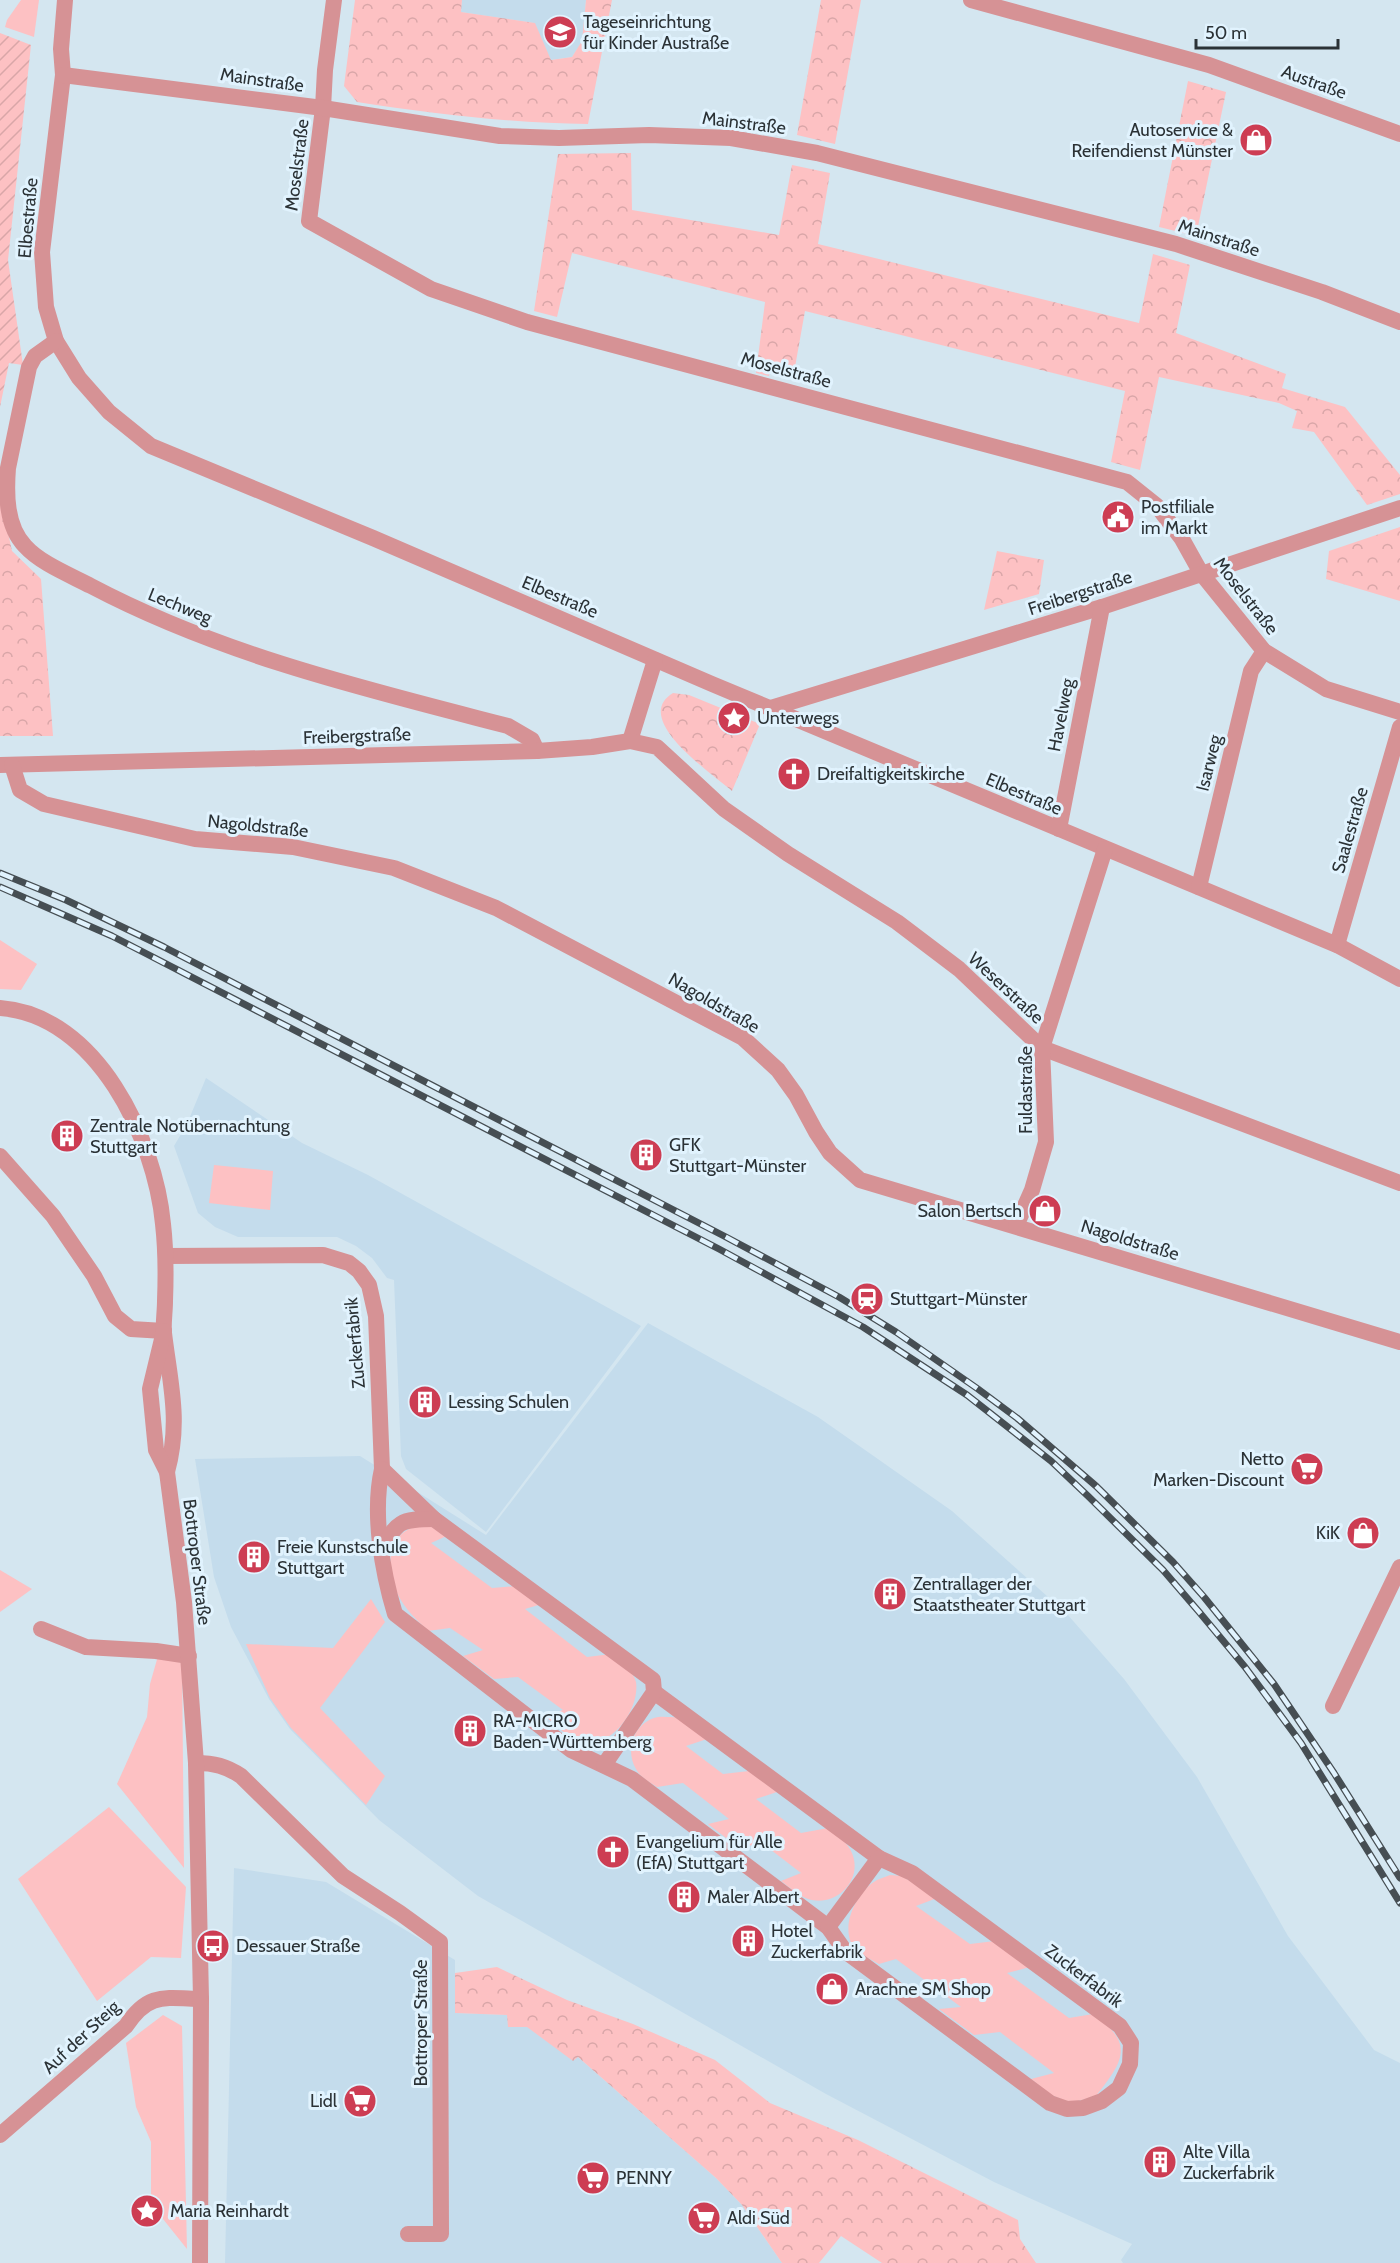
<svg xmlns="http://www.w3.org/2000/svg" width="1400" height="2263" font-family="Cabin,sans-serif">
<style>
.built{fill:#c4dcec}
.grass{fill:#fdc1c3}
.forest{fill:url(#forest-crowns)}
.garden{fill:url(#garden-furrows)}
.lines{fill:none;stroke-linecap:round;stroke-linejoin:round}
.minor{stroke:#d69295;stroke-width:16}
.tertiary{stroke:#d69295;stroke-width:16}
.rail-casing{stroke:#464e53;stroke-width:7}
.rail{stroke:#e1f3fe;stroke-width:4.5;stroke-dasharray:14;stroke-linecap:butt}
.labels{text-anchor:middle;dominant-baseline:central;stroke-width:6;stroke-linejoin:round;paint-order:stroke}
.poi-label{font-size:18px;fill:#2b3236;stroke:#e1f3fe;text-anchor:start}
.street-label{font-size:18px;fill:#2b3236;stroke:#e1f3fe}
</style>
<defs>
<pattern id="forest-crowns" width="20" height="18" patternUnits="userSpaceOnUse" patternTransform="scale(1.5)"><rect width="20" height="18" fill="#fdc1c3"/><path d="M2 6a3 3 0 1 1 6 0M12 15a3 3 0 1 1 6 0" fill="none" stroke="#d9a6a8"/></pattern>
<pattern id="garden-furrows" width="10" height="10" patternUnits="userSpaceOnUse" patternTransform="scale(1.5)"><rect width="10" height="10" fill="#fdc1c3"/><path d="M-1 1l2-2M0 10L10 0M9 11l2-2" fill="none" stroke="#d9a6a8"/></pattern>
</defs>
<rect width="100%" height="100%" fill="#d4e6f0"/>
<g class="built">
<polygon points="462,0 586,0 582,42 572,57 550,60 534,23 461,12"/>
<polygon points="206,1078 302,1143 368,1175 641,1326 486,1532 406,1469 401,1456 394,1280 387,1278 372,1258 356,1246 337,1237 238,1237 215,1227 198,1213 174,1146 187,1124"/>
<polygon points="648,1323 818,1417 952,1511 1067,1614 1124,1679 1197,1777 1288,1936 1374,2050 1400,2063 1400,2263 1123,2263 1121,2260 1132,2244 994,2182 826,2094 478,1896 379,1820 290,1729 269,1699 231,1627 214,1577 195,1459 360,1456 486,1535"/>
<polygon points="234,1868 326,1882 455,1960 455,2013 508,2015 578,2057 716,2178 742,2205 782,2263 225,2263"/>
</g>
<g class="grass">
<polygon points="21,0 39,0 34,37 5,27 7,20"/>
<polygon points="0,940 37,964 21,990 0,989"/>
<polygon points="214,1165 273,1171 270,1210 209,1203"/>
<path d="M428,1524L449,1535L431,1543L492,1588L518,1586L542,1604L525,1609L587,1657L611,1654C620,1662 633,1670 636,1682C640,1708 613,1748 584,1742C570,1740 556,1725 545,1716L563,1710L518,1677L494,1679L463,1656L483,1650L450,1628L428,1631C417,1620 405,1609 398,1595C384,1562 387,1528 428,1524Z"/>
<polygon points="0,1570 32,1589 0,1612"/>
<polygon points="371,1599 385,1622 320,1708 385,1776 366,1805 291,1728 270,1698 246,1644 333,1648"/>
<polygon points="158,1656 182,1663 184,1868 117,1784 147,1717 150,1684"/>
<path d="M672,1717L678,1718L707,1739L686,1746L723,1774L749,1771L777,1792L756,1799L801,1833L828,1828C836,1835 847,1842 851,1851C865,1879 836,1908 808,1899C799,1896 789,1887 781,1881L801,1873L762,1843L739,1848L708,1824L729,1819L683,1783L657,1787C649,1782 640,1777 636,1769C625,1751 633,1725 654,1718C659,1716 666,1717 672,1717Z"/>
<polygon points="109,1807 186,1887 181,1958 151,1957 97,2001 18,1879"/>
<path d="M890,1875L902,1876L937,1898L916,1906L970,1944L995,1941L1030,1967L1007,1973L1069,2018L1093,2014C1135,2044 1124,2060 1096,2096L1071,2103L1051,2095L1031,2079L1054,2073L1000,2032L974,2035L939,2009L961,2007L896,1959L879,1964C872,1960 861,1955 855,1949C838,1928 857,1891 877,1880C881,1878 886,1877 890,1875Z"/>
<polygon points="163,2015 182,2026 187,2249 151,2204 151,2142 136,2107 126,2043"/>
</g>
<g class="forest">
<path d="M355,0H462L461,12L535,23L551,60L572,57L582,41L586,0H612L588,124C510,123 434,114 357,102L344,86Z"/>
<polygon points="821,0 861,0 835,144 797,135"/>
<polygon points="1188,81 1226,92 1196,236 1159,227"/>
<polygon points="631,153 632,210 779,235 792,165 830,173 818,244 1139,323 1153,254 1190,265 1176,333 1286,374 1282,388 1345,407 1400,475 1400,494 1367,505 1314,432 1292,428 1297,411 1279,403 1159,377 1140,470 1111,462 1125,391 805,311 795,367 772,363 769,376 756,373 765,302 572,253 557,317 534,311 558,154"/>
<polygon points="0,495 12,551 41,579 53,736 0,736"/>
<polygon points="1400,527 1400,601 1326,579 1329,551"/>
<polygon points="997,551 1044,560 1039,594 984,610"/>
<path d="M673,693L689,695L760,724L732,791C713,774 630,719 673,693Z"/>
<polygon points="497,1967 567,2000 633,2024 715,2060 770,2103 858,2140 1018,2220 1020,2239 1036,2263 882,2263 841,2236 819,2263 782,2263 742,2205 716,2178 578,2057 573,2061 527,2027 508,2027 507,2015 455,2013 455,1973"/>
</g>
<polygon class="garden" points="0,33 31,45 8,260 23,365 9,363 0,407"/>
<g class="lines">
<g class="minor">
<polyline points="65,0 61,49 63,75 42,252 46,307 56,341 79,378 109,412 151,446 373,538 712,684 1337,945 1400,979"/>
<polyline points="334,0 325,70 323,108 309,221 431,289 527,322 1127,482 1157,506 1182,539 1201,573 1264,651 1326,689 1400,712"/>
<polyline points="971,0 1209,65 1400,134"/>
<polyline points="63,75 323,108 500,136 559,138 649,135 731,138 817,153 1176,244 1322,292 1400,322"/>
<path d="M56,341L35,356L29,367L8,468C6,494 6,526 25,546C40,563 70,575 91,586C222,655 365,689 508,726L532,740L537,751"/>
<polyline points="771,708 1102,607 1400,508"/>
<polyline points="630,741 655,660"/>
<polyline points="0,765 537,751 592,747 630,741 657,747 724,809 788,854 897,922 959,969 1042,1048 1400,1183"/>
<polyline points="12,765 20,790 44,804 195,839 293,847 394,868 496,908 743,1038 778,1070 796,1095 816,1132 830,1153 860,1180 1400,1342"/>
<polyline points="1059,829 1102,607"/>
<polyline points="1199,887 1251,671 1264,651"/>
<polyline points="1337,945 1400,727"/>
<polyline points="0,1156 53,1216 94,1276 115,1316 131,1329 164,1331"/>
<polyline points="1016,1226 1032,1190 1046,1142 1042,1048 1105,849"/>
<path d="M166,1256L323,1255L349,1263L359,1271L369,1285L376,1316L382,1469C372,1513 382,1571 395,1614L571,1750L632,1779L828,1927L845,1951L1050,2103L1067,2109L1083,2108L1102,2101L1119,2088L1130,2064L1131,2043L1120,2026L912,1873L879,1858L654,1692"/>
<polyline points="382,1469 434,1519 653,1680 654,1692 604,1765"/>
<path d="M382,1551C396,1521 401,1519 434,1519"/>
<polyline points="41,1629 86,1647 156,1651 189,1656"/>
<polyline points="1333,1706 1400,1567"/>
<path d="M196,1763C214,1763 226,1766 241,1776L343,1876L400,1913L440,1942L441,2234H408"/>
<polyline points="828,1927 879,1858"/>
<path d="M0,2135L126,2026C148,1992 165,1998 201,1999"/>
</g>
<g class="tertiary">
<path d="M0,1008C97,1015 155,1139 163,1224C166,1250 166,1275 165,1301C165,1312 163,1323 164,1333C170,1383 181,1421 167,1472"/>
<polyline points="164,1331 150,1389 156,1450 167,1472 184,1602 196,1763 201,1999 200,2263"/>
</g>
<g class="rail-casing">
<g id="rail">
<polyline points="0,873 66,900 164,947 724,1236 839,1297 896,1332 978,1389 1017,1418 1096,1486 1173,1562 1204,1597 1274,1684 1334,1773 1400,1878"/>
<polyline points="0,887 112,936 719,1249 863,1327 967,1395 1051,1461 1089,1497 1163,1570 1200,1613 1245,1667 1301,1743 1400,1903"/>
</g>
</g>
<use href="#rail" class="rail"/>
</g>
<defs>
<g id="school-disc" transform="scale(1.725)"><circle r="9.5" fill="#cd3d53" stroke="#e1f3fe"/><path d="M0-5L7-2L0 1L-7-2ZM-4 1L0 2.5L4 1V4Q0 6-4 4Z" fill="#fff"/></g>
<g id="shop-disc" transform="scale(1.725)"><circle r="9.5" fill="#cd3d53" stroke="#e1f3fe"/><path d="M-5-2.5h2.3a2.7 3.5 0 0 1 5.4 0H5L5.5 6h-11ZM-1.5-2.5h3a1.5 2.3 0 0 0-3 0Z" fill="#fff"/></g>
<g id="civic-disc" transform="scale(1.725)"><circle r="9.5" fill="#cd3d53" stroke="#e1f3fe"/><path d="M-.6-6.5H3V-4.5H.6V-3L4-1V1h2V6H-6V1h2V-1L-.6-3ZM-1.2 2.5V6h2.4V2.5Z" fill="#fff"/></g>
<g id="sight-disc" transform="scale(1.725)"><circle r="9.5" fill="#cd3d53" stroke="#e1f3fe"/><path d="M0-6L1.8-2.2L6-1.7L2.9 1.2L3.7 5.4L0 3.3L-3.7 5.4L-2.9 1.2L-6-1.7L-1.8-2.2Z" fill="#fff"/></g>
<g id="church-disc" transform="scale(1.725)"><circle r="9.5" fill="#cd3d53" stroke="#e1f3fe"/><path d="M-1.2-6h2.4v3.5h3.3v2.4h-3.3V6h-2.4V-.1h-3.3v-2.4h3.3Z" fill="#fff"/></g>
<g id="building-disc" transform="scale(1.725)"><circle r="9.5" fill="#cd3d53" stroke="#e1f3fe"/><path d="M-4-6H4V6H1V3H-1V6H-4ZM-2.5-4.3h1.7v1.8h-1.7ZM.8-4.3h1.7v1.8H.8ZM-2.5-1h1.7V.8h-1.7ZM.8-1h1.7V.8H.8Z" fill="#fff"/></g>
<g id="station-disc" transform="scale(1.725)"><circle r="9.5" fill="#cd3d53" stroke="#e1f3fe"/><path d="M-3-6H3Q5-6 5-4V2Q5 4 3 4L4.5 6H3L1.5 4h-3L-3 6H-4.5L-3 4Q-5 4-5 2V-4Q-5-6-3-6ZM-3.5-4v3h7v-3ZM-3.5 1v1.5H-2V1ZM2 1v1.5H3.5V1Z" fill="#fff"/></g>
<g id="supermarket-disc" transform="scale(1.725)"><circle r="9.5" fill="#cd3d53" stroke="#e1f3fe"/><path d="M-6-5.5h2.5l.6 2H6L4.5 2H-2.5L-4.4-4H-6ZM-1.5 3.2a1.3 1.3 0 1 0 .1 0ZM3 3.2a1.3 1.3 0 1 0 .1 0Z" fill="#fff"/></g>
<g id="bus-disc" transform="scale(1.725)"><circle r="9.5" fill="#cd3d53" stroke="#e1f3fe"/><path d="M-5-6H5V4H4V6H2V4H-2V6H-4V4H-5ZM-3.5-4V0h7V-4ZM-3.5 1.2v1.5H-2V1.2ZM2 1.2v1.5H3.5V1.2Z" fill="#fff"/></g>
</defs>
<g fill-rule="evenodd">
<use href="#school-disc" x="560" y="32"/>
<use href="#shop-disc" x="1256" y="140"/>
<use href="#civic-disc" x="1118" y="517"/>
<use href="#sight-disc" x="734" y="718"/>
<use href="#church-disc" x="794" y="774"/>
<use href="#building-disc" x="67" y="1136"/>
<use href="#building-disc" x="646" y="1155"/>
<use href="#shop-disc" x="1045" y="1211"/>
<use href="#station-disc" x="867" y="1299"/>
<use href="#building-disc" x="425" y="1402"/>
<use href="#supermarket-disc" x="1307" y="1469"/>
<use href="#shop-disc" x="1363" y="1533"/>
<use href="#building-disc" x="254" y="1557"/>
<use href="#building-disc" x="890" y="1594"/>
<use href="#building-disc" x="470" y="1731"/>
<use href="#church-disc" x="613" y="1852"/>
<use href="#building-disc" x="684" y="1897"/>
<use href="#building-disc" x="748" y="1941"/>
<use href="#bus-disc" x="213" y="1946"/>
<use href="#shop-disc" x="832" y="1989"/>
<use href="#supermarket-disc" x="360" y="2101"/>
<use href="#building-disc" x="1160" y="2162"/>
<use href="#supermarket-disc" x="593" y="2178"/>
<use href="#sight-disc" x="147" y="2211"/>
<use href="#supermarket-disc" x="704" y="2218"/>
</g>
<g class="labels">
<g class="poi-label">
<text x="583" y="22">Tageseinrichtung<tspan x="583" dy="21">für Kinder Austraße</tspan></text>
<text x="1233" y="130" text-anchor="end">Autoservice &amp;<tspan x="1233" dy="21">Reifendienst Münster</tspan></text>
<text x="1141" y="507">Postfiliale<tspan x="1141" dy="21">im Markt</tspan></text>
<text x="757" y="718">Unterwegs</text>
<text x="817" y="774">Dreifaltigkeitskirche</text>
<text x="90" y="1126">Zentrale Notübernachtung<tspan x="90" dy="21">Stuttgart</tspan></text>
<text x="669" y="1145">GFK<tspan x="669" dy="21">Stuttgart-Münster</tspan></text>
<text x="1022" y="1211" text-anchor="end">Salon Bertsch</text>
<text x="890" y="1299">Stuttgart-Münster</text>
<text x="448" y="1402">Lessing Schulen</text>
<text x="1284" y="1459" text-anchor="end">Netto<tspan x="1284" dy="21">Marken-Discount</tspan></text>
<text x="1340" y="1533" text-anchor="end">KiK</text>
<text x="277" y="1547">Freie Kunstschule<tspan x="277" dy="21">Stuttgart</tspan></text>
<text x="913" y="1584">Zentrallager der<tspan x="913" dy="21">Staatstheater Stuttgart</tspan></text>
<text x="493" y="1721">RA-MICRO<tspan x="493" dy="21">Baden-Württemberg</tspan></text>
<text x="636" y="1842">Evangelium für Alle<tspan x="636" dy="21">(EfA) Stuttgart</tspan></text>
<text x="707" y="1897">Maler Albert</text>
<text x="771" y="1931">Hotel<tspan x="771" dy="21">Zuckerfabrik</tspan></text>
<text x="236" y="1946">Dessauer Straße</text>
<text x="855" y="1989">Arachne SM Shop</text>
<text x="337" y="2101" text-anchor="end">Lidl</text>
<text x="1183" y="2152">Alte Villa<tspan x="1183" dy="21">Zuckerfabrik</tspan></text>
<text x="616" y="2178">PENNY</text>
<text x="170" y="2211">Maria Reinhardt</text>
<text x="727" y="2218">Aldi Süd</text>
</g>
<g class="street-label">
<text transform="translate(262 80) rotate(8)">Mainstraße</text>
<text transform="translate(1314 82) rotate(20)">Austraße</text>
<text transform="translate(744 123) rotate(7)">Mainstraße</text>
<text transform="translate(297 165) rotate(-83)">Moselstraße</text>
<text transform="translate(28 218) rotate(-85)">Elbestraße</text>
<text transform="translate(1219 238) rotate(18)">Mainstraße</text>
<text transform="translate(786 370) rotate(15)">Moselstraße</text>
<text transform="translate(1080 593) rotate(-18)">Freibergstraße</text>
<text transform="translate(1246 596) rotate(52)">Moselstraße</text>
<text transform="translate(560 597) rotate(23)">Elbestraße</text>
<text transform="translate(180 606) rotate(22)">Lechweg</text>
<text transform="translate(1061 715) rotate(-79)">Havelweg</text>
<text transform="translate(357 736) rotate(-2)">Freibergstraße</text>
<text transform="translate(1209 763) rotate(-76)">Isarweg</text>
<text transform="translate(1024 794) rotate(23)">Elbestraße</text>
<text transform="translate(258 826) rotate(6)">Nagoldstraße</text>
<text transform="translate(1350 830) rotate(-74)">Saalestraße</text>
<text transform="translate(1006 988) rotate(43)">Weserstraße</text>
<text transform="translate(714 1003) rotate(30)">Nagoldstraße</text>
<text transform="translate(1026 1090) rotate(-90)">Fuldastraße</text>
<text transform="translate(1130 1240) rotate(17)">Nagoldstraße</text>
<text transform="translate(355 1343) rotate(-95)">Zuckerfabrik</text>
<text transform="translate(197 1562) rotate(83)">Bottroper Straße</text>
<text transform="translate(1084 1976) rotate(37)">Zuckerfabrik</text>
<text transform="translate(421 2023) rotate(-90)">Bottroper Straße</text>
<text transform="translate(81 2037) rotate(-43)">Auf der Steig</text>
</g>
</g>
<path d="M1196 39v9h142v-9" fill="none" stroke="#2b3236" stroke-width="3"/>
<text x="1205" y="39" font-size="18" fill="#2b3236" stroke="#e1f3fe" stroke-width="4.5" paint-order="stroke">50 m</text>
</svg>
